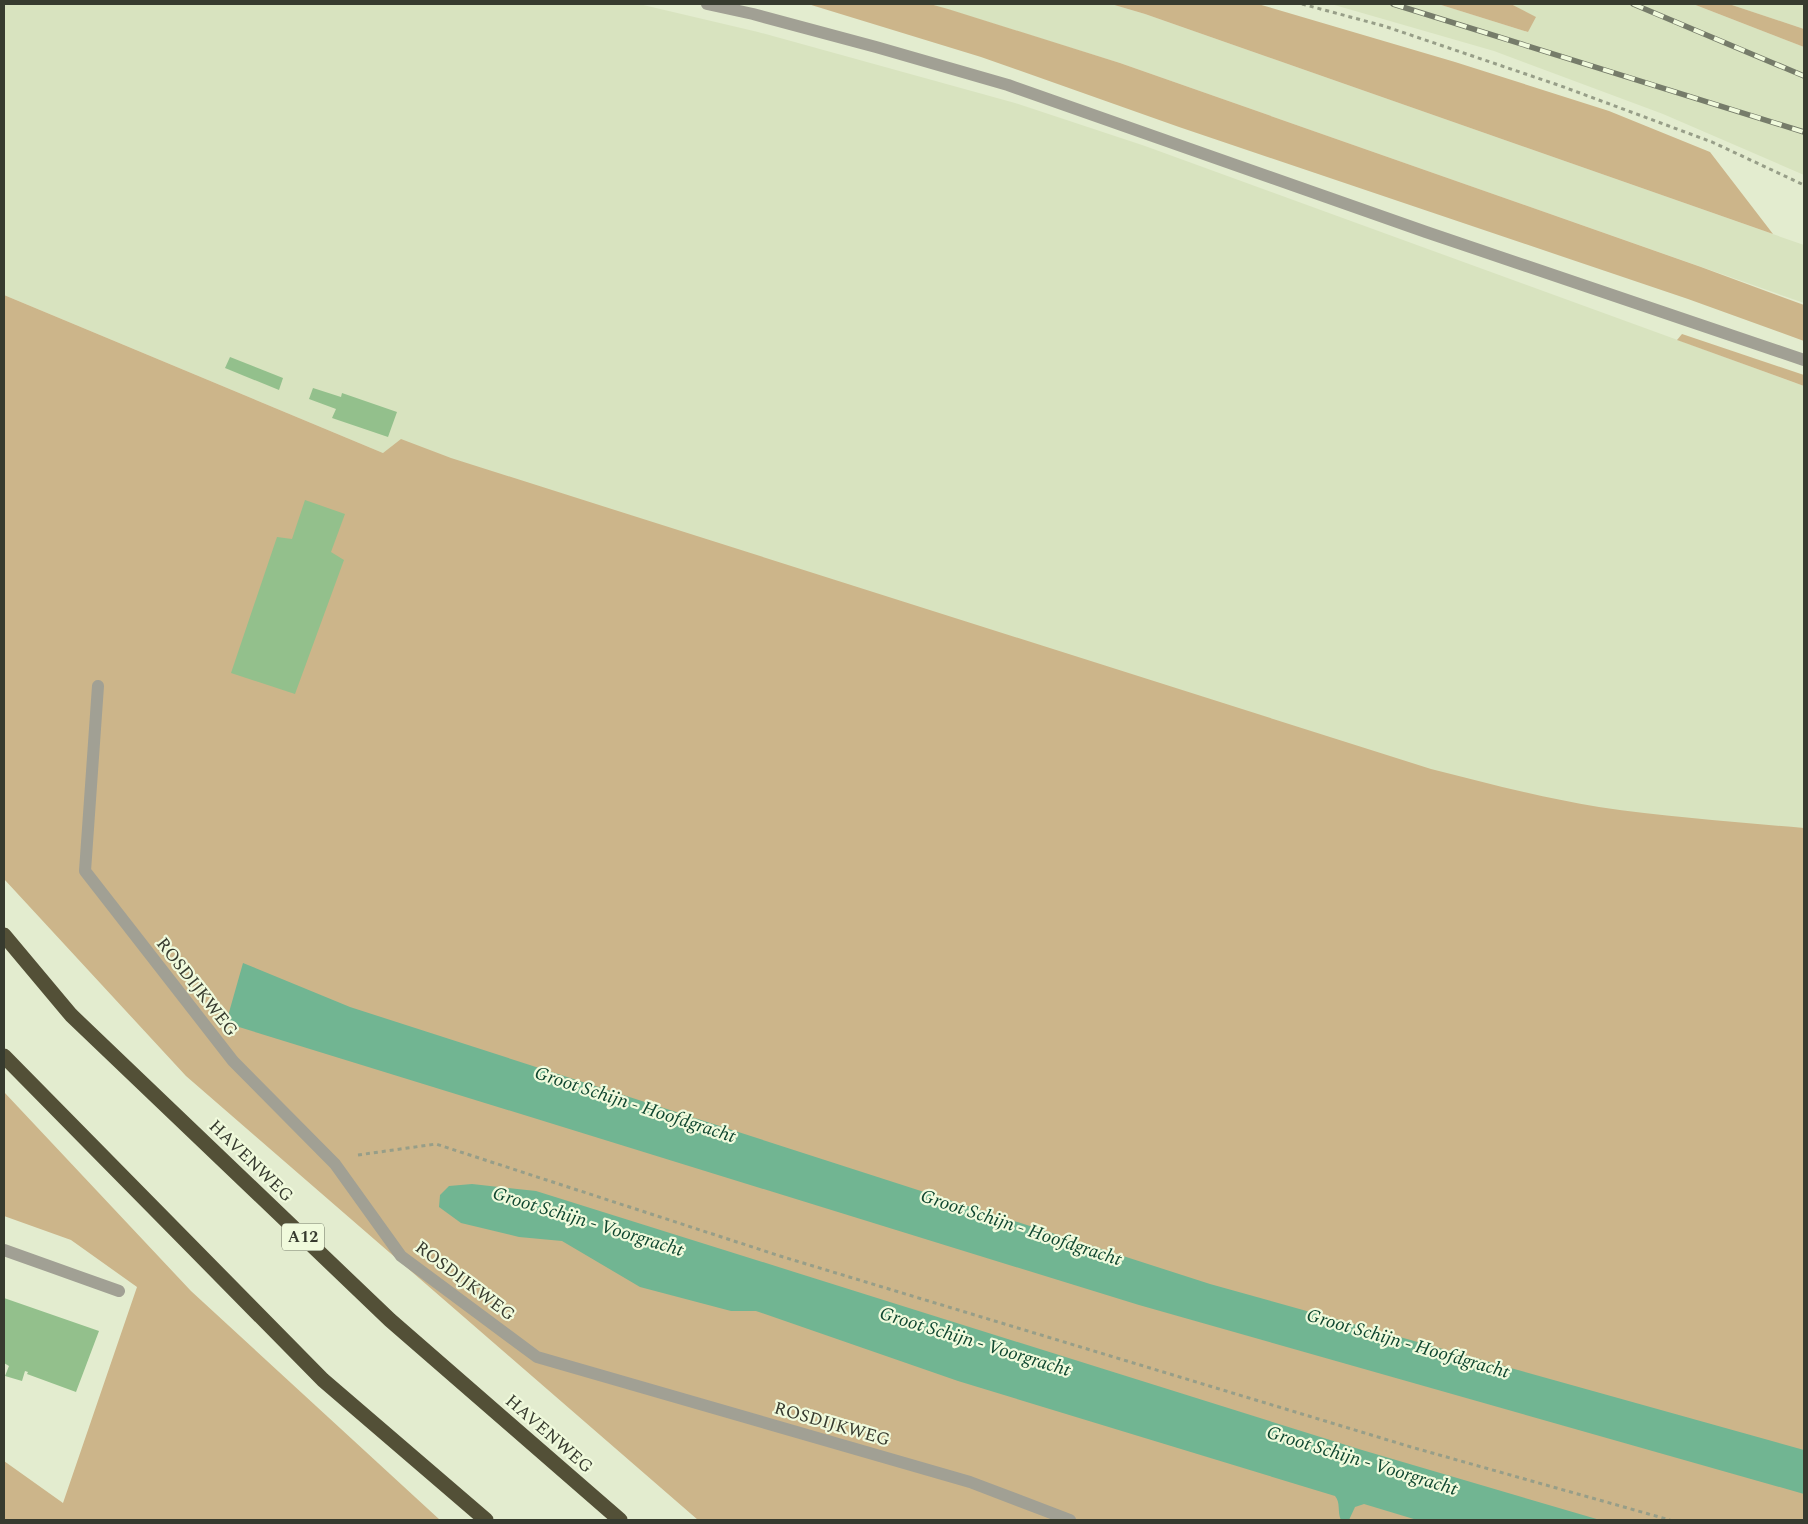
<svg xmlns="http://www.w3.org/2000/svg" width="1808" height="1524" font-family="Spectral,serif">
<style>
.built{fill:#d8e3bf}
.green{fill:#ccb58a}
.water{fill:#71b592}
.building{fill:#93c08c}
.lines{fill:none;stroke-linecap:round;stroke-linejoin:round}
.path{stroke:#979e88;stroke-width:3;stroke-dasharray:4 4;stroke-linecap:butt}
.service{stroke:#a1a094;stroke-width:12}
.minor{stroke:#a1a094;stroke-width:12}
.motorway{stroke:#535037;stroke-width:15}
.rail-casing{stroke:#767c6a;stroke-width:5.5}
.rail{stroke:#f0fadc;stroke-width:4;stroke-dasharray:11;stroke-linecap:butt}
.labels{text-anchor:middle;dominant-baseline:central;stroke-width:4.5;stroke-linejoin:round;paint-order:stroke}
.shield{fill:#f0fadc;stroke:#6e7463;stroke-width:1}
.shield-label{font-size:16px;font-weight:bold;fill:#373b2f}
.street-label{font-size:18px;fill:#373b2f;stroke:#f0fadc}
.water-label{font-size:19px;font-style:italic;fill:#0e462f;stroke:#f0fadc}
</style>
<rect width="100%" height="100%" fill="#e3eccf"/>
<g class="built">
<polygon points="4,4 639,4 758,32 1015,103 1145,146 1804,386 1804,980 383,453 4,295"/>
<polygon points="930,4 1111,4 1145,14 1804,245 1804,303 1120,63"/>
<polygon points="1331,4 1438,4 1528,32 1535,17 1511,4 1693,4 1804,47 1804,175 1663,114 1494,51"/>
<polygon points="1729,4 1804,4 1804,29"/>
</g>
<g class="green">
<polygon points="808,4 930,4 948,9 1120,63 1701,267 1804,305 1804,341 1688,299 1179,127 981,57"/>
<polygon points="1111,4 1258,4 1455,62 1609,111 1710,152 1773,234 1145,14"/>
<polygon points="1438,4 1511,4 1536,17 1528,32"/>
<polygon points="1693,4 1729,4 1804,29 1804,47"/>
<path d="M4,295L383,453L401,439L451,458L1431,769C1487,783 1542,798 1599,807C1667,817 1736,822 1804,828V1520H698L186,1076L4,879Z"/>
<polygon points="1682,334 1804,375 1804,386 1677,340"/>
<polygon points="4,1092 191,1291 440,1520 4,1520 4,1461 63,1503 137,1287 71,1240 4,1216"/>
</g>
<g class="water">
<polygon points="243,963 350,1007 1210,1284 1804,1450 1804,1494 1139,1305 226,1023"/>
<path d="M472,1184L536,1191L1362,1450L1600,1520H1417L1364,1504L1355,1507L1349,1520H1341C1337,1512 1341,1503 1335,1496L958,1381L756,1311H731L640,1287L562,1241L519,1237L461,1223L439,1207L440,1195L449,1186Z"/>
</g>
<g class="building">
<polygon points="230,357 283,378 279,390 225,368"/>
<polygon points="313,388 341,397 342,393 397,412 388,437 332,418 336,409 309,399"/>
<polygon points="305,500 345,514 331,552 344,560 295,694 231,673 277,537 292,539"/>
<polygon points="4,1298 99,1331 76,1392 27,1374 28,1372 25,1371 22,1381 5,1376 9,1366 4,1363"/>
</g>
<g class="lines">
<g class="path">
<polyline points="1302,4 1384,26 1561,86 1712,142 1804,185"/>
<polyline points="358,1155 436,1144 780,1256 1411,1447 1670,1520"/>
</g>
<g class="service">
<polyline points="707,4 753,14 876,47 1008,85 1426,232 1804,360"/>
<polyline points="98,686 85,871 233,1061 335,1164 401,1256 537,1357 970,1482 1070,1520"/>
</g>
<polyline class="minor" points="4,1250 119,1291"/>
<g class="motorway">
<polyline points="4,935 71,1015 390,1320 620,1520"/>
<polyline points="4,1056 323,1380 486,1520"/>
</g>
<g class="rail-casing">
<g id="rail">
<polyline points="1393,4 1804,132"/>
<polyline points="1633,4 1804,76"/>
</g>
</g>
<use href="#rail" class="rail"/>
</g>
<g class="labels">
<rect class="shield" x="282" y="1223.5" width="42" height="27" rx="4"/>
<g class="shield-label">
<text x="303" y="1237">A12</text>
</g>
<g class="street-label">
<text transform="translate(197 987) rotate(52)">ROSDIJKWEG</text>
<text transform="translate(251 1161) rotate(44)">HAVENWEG</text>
<text transform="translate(465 1281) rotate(37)">ROSDIJKWEG</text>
<text transform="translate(832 1424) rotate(16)">ROSDIJKWEG</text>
<text transform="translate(549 1434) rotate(41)">HAVENWEG</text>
</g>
<g class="water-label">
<text transform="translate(635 1105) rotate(18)">Groot Schijn - Hoofdgracht</text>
<text transform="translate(588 1222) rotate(17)">Groot Schijn - Voorgracht</text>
<text transform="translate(1021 1228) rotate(18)">Groot Schijn - Hoofdgracht</text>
<text transform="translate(975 1342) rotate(17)">Groot Schijn - Voorgracht</text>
<text transform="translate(1408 1344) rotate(16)">Groot Schijn - Hoofdgracht</text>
<text transform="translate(1362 1461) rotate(17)">Groot Schijn - Voorgracht</text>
</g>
</g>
<rect width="1808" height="1524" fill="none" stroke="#373b2f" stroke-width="10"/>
</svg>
